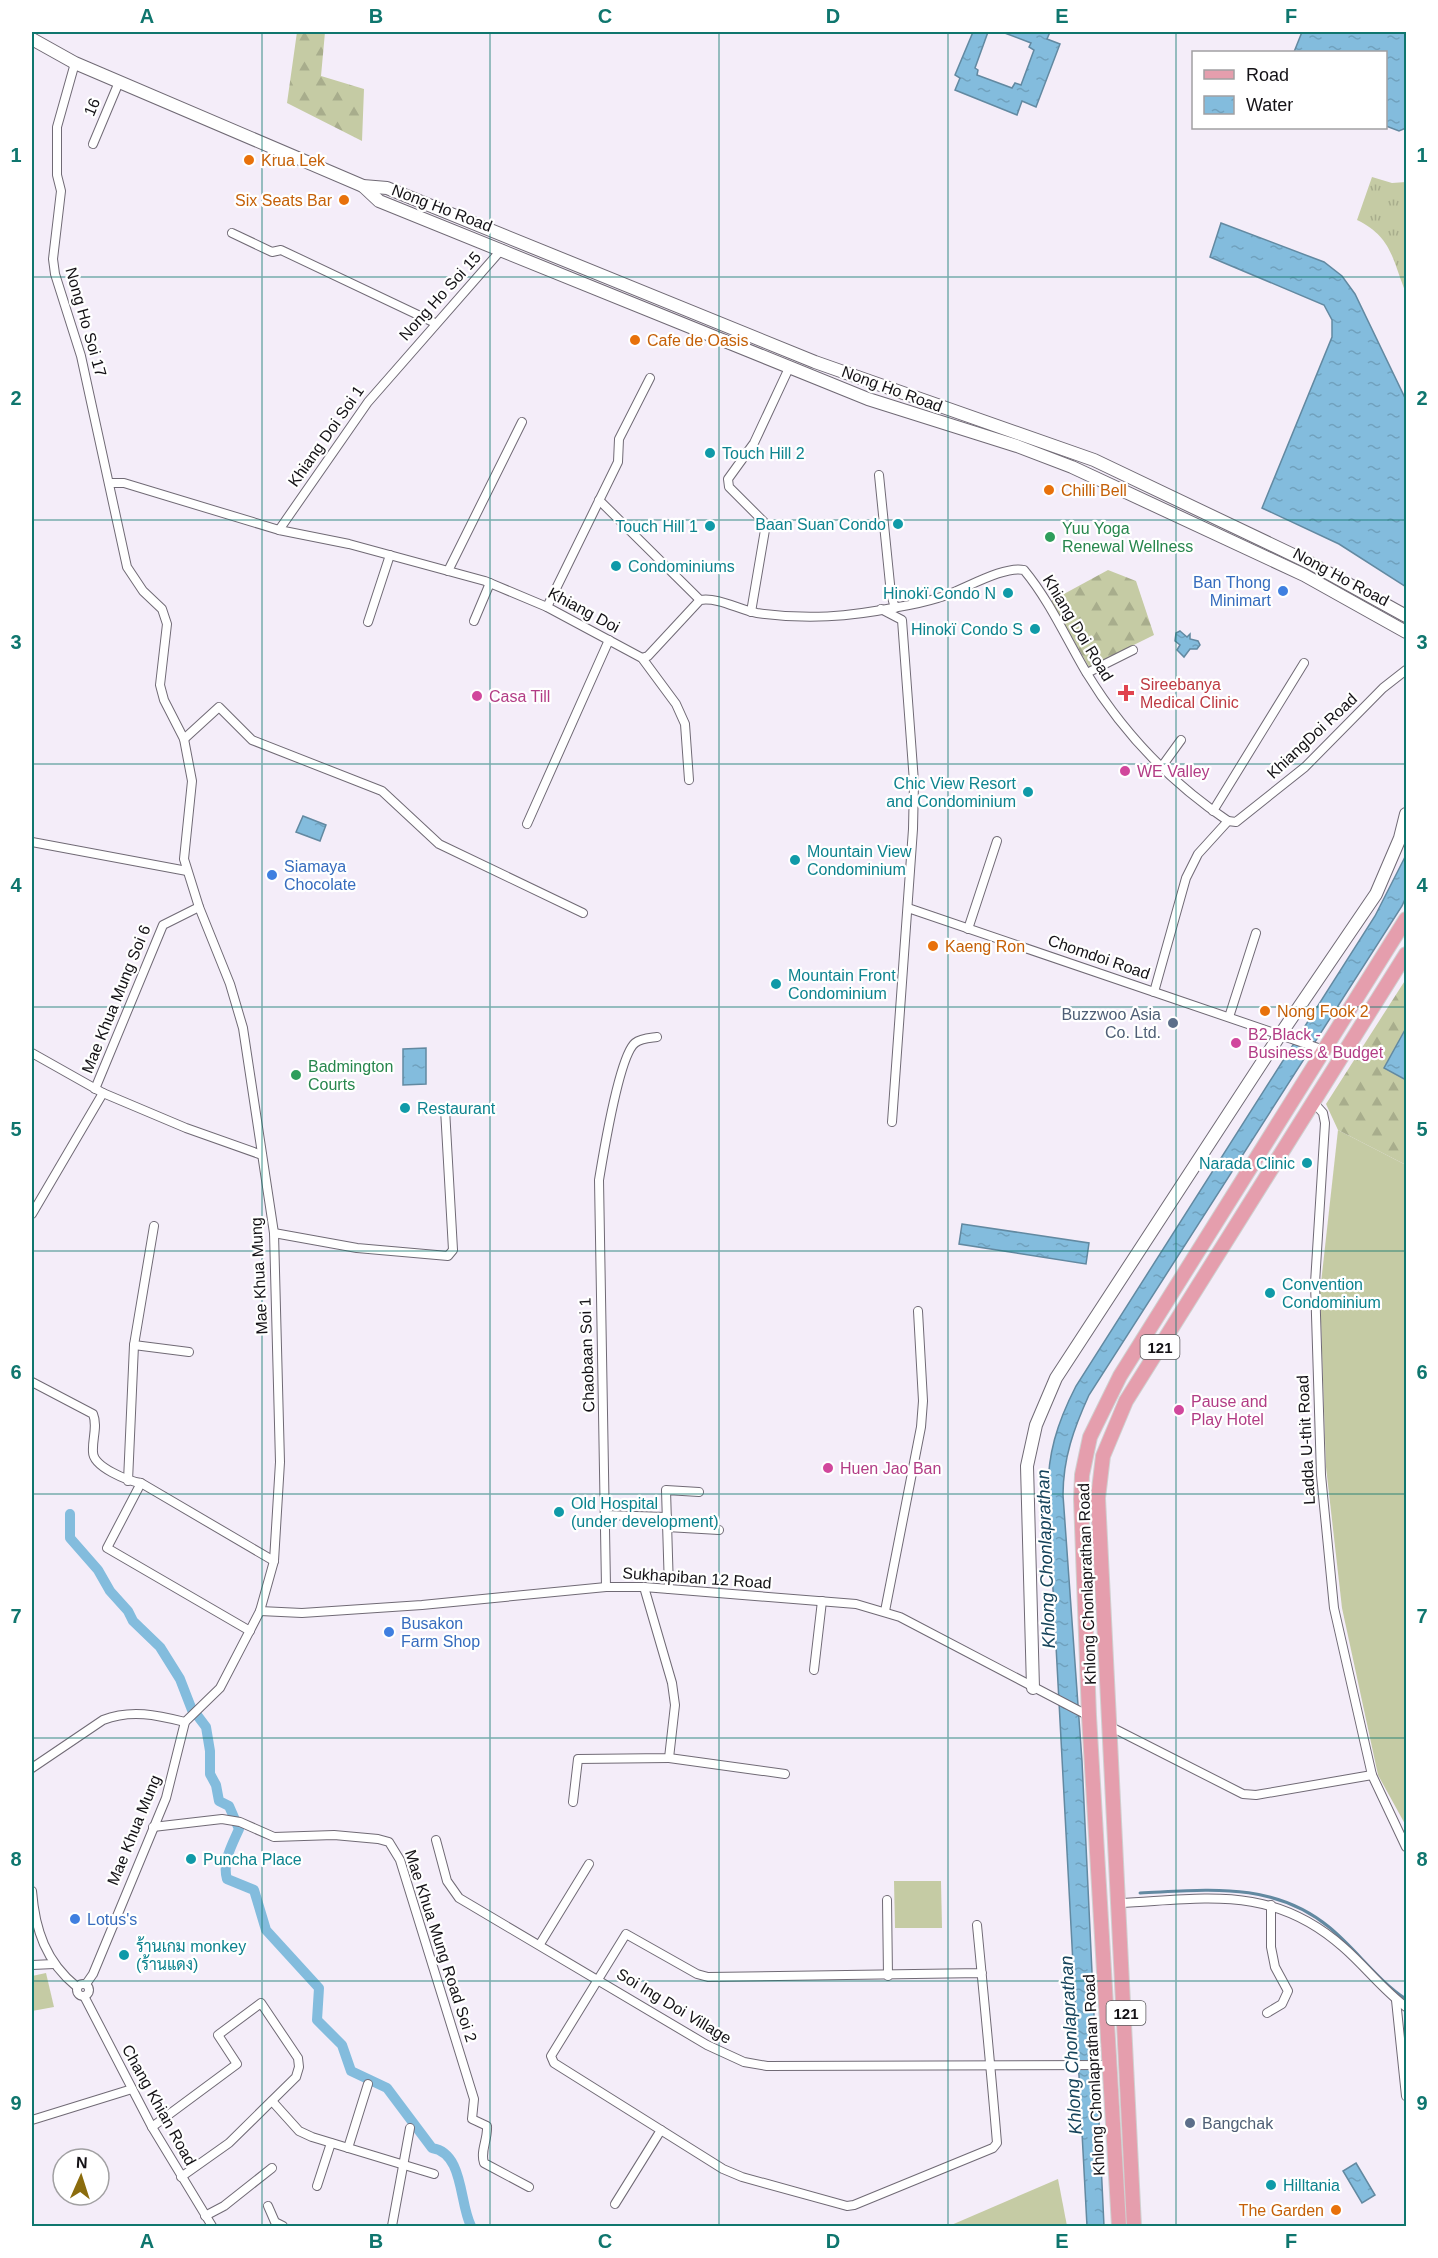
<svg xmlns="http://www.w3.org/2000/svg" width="1438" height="2258" font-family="Helvetica,Sarabun,sans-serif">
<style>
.grass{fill:#c5cba4}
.forest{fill:url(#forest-firs)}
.park{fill:url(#park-tufts)}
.water{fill:url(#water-ripples);stroke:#6289a1;stroke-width:1.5}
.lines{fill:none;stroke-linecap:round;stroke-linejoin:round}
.stream{stroke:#6289a1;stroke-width:3}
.canal{stroke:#83bcdd;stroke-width:10}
.street-casing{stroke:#706a75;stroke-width:10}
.secondary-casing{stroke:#706a75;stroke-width:14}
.primary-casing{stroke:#d0d0d0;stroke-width:16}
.street{stroke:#fff;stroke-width:8}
.secondary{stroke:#fff;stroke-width:12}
.primary{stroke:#e59ead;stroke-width:14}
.grid{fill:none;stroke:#0f766e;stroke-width:1.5;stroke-opacity:0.55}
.food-dot{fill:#e8710a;stroke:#fff;stroke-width:2}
.culture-dot{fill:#0f9aa8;stroke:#fff;stroke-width:2}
.leisure-dot{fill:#2e9e5b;stroke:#fff;stroke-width:2}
.shop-dot{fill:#3f7fe0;stroke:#fff;stroke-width:2}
.health-dot{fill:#e0444e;stroke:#fff;stroke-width:2}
.hotel-dot{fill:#d1479c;stroke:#fff;stroke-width:2}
.service-dot{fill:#5c6f8a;stroke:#fff;stroke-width:2}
.labels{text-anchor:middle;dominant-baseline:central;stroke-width:4.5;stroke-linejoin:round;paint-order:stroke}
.shield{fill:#fff;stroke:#5a595c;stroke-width:1.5}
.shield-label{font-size:15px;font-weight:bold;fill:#141216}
.street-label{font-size:16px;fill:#141216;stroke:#fff}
.food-label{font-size:16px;fill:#c56008;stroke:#fff;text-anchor:start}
.culture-label{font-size:16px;fill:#0d838f;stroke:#fff;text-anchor:start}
.leisure-label{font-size:16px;fill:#27864d;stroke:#fff;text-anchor:start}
.shop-label{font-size:16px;fill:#366cbe;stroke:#fff;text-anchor:start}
.health-label{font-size:16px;fill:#be3a42;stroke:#fff;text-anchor:start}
.hotel-label{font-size:16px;fill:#b23c85;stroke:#fff;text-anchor:start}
.service-label{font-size:16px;fill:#4e5e75;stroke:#fff;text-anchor:end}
.water-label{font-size:18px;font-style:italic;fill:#15435b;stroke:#fff}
.neatline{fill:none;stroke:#0f766e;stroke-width:2}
.grid-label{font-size:20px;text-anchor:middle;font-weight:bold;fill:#0f766e}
</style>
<defs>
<pattern id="forest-firs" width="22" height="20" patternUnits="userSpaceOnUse" patternTransform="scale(1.5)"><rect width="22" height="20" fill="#c5cba4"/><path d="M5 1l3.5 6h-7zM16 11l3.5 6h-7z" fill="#a8ad8c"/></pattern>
<pattern id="park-tufts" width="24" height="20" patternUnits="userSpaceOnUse" patternTransform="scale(1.5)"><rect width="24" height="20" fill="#c5cba4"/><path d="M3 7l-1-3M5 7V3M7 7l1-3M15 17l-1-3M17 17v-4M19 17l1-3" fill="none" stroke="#a8ad8c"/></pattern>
<pattern id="water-ripples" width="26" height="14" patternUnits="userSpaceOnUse" patternTransform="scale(1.5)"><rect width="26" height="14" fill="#83bcdd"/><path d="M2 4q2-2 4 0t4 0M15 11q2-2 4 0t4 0" fill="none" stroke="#70a1bd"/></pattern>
</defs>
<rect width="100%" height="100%" fill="#f4edf9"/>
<g class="grass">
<polygon points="1338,1130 1406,1165 1405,1824 1378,1775 1342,1608 1326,1467 1320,1292"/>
<polygon points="894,1881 941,1881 942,1928 895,1928"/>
<polygon points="46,1973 54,2007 32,2011 32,1976"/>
<polygon points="1058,2179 1067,2226 949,2226"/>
</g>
<g class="forest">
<polygon points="297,32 325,32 321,76 364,89 362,141 287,103"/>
<polygon points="1108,570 1136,581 1154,635 1089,667 1051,601"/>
<polygon points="1406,979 1406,1028 1384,1068 1406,1080 1406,1165 1338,1130 1326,1104"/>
</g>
<path class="park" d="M1372,177L1392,183L1406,182V293C1392,259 1392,237 1357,220Z"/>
<g class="water">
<polygon points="973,32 993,32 988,32 975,68 978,70 977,75 1012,88 1015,83 1021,85 1034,50 1029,47 1031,43 1002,32 1050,32 1047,39 1060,44 1036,107 1022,101 1017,115 955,90 960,78 955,75"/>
<polygon points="1302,32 1406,32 1406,128 1399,131 1386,126 1386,52 1294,52"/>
<polygon points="1221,223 1324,262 1342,276 1355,294 1406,400 1406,587 1339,544 1262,508 1332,337 1332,320 1324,305 1210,257"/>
<polygon points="1180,631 1187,637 1190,634 1190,639 1198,641 1200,645 1197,649 1190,649 1184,657 1177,650 1180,645 1175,641 1176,633"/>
<polygon points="303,816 326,825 320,841 296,832"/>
<path d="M1406,855V897L1402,906L1089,1395C1074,1428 1063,1458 1063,1495L1082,1761L1104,2226H1087L1048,1496C1047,1455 1057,1423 1076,1386L1375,916Z"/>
<polygon points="1406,1028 1406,1080 1384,1068"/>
<polygon points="426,1048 426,1084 403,1085 403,1049"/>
<polygon points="962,1224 1089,1243 1086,1264 959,1244"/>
<polygon points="1356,2163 1375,2195 1362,2203 1343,2171"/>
</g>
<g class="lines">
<path class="stream" d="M1140,1893C1208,1890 1273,1881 1329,1927C1356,1949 1378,1981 1406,1999"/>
<g class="canal">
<polyline points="70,1514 70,1538 98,1570 110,1591 128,1611 133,1621 160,1647 180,1679 192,1710"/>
<path d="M197,1715L206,1727L210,1751V1774L216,1785L219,1801L229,1806L239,1829C232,1845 222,1862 227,1879L254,1890L266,1930L319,1988L317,2020L342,2045L351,2071L387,2088L432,2148C464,2153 459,2203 471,2226"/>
</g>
<g class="street-casing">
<g id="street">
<polyline points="75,63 57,127 57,175 61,191 53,259 55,274 81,356 127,567 143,591 162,609 167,624 160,685 164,700 184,739 192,781 184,859 199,907 230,984 243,1028 274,1233 280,1462 274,1561 260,1611 220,1688 185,1722 166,1798 93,1974 86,1984"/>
<polyline points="93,144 119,82"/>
<polyline points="232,233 272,252 281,250 435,323"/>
<polyline points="879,475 891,594 895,608"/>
<polyline points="109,483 124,483 279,530 349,544 485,581 547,607 642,658 676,704 685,724 689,780"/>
<polyline points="599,500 700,600"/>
<polyline points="279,530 368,402 502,249"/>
<polyline points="448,571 522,422"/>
<polyline points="547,607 618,462 619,439 650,378"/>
<polyline points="881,609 902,620 914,782 913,829 892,1122"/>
<polyline points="751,612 766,524 729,487 728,479 754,443 789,368"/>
<polyline points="474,621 490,583"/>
<polyline points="368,622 390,555"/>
<path d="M642,658L648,656L700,600C719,597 739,610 757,613C807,620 848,617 898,607C911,605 925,602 938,598C960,592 1003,565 1024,570C1049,600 1066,638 1086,672C1123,733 1170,782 1228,821L1236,822L1305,767L1383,688L1406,670"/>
<polyline points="1087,673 1133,650"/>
<polyline points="184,739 219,707 252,740 382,791 439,844 583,913"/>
<polyline points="1160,769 1181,740"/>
<polyline points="1213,811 1304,663"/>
<polyline points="527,824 609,640"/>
<polyline points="32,842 187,871"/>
<polyline points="908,908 1324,1050"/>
<polyline points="968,929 997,841"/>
<polyline points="1154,992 1186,878 1198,854 1228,821"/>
<polyline points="1229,1017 1256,933"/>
<polyline points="32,1053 103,1093 186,1128 262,1155"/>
<polyline points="95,1089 163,925 199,907"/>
<polyline points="1314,1103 1323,1113 1325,1123 1315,1283 1321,1475 1334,1608 1372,1775 1406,1847"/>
<polyline points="32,1214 103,1093"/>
<polyline points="274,1233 357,1248 448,1256 453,1250 445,1109"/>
<polyline points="134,1345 189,1352"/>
<path d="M32,1382L93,1414C98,1426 92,1439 93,1452C93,1467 128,1481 141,1483L274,1561"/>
<polyline points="128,1481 134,1345 154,1226"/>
<polyline points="141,1483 107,1548 250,1631"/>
<polyline points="605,1515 667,1517"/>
<polyline points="667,1527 719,1530"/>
<path d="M606,1587L599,1180C603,1156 619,1056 635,1043C641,1038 650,1038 657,1037"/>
<polyline points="669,1589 666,1490 699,1492"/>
<polyline points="260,1611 302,1613 422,1605 606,1587 644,1587 856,1604 900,1617 1089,1716"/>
<polyline points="885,1611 921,1427 923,1401 918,1311"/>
<polyline points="814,1670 822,1601"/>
<polyline points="1109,1726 1243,1794 1256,1795 1372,1775"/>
<polyline points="669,1758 785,1774"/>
<path d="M32,1768L103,1720C131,1709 157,1715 185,1722"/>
<polyline points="573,1802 578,1759 669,1758 675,1705 672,1683 644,1587"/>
<path d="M153,1827L222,1819L240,1822L274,1837L334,1835L378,1839L389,1842L400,1860L474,2099L472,2119L487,2126C488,2139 480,2151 484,2163L529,2187"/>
<polyline points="436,1840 447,1881 459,1898 707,2045 744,2062 767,2066 1110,2065"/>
<path d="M32,1891C35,1930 46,1962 77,1987"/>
<polyline points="887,1900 888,1976"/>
<path d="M1120,1903C1206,1899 1272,1884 1343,1947C1365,1966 1383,1990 1406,2007"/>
<path d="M977,1925C984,1998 991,2070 997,2143L993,2148L854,2205L847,2206L742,2177L723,2169L554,2063L551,2056L626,1934L697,1974L708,1977L982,1973"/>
<polyline points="540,1944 589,1864"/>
<polyline points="32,1965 54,1964"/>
<circle cx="83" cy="1990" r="6"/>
<polyline points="84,1996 152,2127 212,2226"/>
<polyline points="1396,2000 1406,2096"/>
<polyline points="1267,2013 1282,2004 1288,1991 1275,1967 1271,1947 1271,1905"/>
<polyline points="272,2101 299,2131 312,2137 434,2174"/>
<polyline points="32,2120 132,2089"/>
<polyline points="152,2127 237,2064 218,2035 261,2003 298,2058 299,2067 296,2077 229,2143 181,2177"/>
<polyline points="348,2148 368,2084"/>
<polyline points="317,2186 331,2143"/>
<polyline points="615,2204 661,2130"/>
<polyline points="268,2206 275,2222 283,2226"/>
<polyline points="205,2216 224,2206 272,2168"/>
<polyline points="392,2226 410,2128"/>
</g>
</g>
<g class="secondary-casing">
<g id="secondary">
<polyline points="32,39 75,63 363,186 387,188 815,362 1094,460 1310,563 1406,616"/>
<polyline points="363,186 379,201 868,399 1017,446 1072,467 1304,575 1406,632"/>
<polyline points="1033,1688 1027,1466 1036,1425 1056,1378 1280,1035 1376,894 1400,838 1406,814"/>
</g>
</g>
<g class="primary-casing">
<g id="primary">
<polyline points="1119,2226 1089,1716 1081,1499 1082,1475 1090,1437 1120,1376 1406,919"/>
<polyline points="1134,2226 1098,1498 1103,1456 1126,1401 1406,954"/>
</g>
</g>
<use href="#street" class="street"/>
<use href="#secondary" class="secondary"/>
<use href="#primary" class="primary"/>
</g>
<path class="grid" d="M262,32V2226M490,32V2226M719,32V2226M948,32V2226M1176,32V2226M32,277H1406M32,520H1406M32,764H1406M32,1007H1406M32,1251H1406M32,1494H1406M32,1738H1406M32,1981H1406"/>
<g class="food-dot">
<circle cx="249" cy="160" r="6"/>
<circle cx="344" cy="200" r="6"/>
<circle cx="635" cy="340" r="6"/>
<circle cx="1049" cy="490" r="6"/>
<circle cx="933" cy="946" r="6"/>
<circle cx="1265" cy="1011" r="6"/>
<circle cx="1336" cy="2210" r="6"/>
</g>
<g class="culture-dot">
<circle cx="710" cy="453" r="6"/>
<circle cx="898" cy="524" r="6"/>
<circle cx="710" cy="526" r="6"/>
<circle cx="616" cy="566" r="6"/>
<circle cx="1008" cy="593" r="6"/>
<circle cx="1035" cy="629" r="6"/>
<circle cx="1028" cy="792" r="6"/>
<circle cx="795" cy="860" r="6"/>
<circle cx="776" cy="984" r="6"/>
<circle cx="405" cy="1108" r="6"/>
<circle cx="1307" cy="1163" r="6"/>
<circle cx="1270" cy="1293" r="6"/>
<circle cx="559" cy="1512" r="6"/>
<circle cx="191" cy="1859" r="6"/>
<circle cx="124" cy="1955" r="6"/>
<circle cx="1271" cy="2185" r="6"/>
</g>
<g class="leisure-dot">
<circle cx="1050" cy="537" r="6"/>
<circle cx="296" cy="1075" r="6"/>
</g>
<g class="shop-dot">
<circle cx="1283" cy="591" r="6"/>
<circle cx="272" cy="875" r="6"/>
<circle cx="389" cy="1632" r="6"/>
<circle cx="75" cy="1919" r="6"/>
</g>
<path class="health-dot" d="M1123 684h6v6h6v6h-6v6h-6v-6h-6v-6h6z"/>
<g class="hotel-dot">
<circle cx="477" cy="696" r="6"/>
<circle cx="1125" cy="771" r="6"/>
<circle cx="1236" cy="1043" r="6"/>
<circle cx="1179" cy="1410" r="6"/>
<circle cx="828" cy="1468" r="6"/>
</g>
<g class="service-dot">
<circle cx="1173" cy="1023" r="6"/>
<circle cx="1190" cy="2123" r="6"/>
</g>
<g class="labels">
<g class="shield">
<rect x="1140.5" y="1335" width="39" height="24" rx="4.5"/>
<rect x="1106.5" y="2001" width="39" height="24" rx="4.5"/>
</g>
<g class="shield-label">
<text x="1160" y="1347">121</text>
<text x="1126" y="2013">121</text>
</g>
<g class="street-label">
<text transform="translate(92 107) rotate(-67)">16</text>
<text transform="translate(442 208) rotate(21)">Nong Ho Road</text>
<text transform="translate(440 296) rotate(-48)">Nong Ho Soi 15</text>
<text transform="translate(86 322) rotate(74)">Nong Ho Soi 17</text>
<text transform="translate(892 389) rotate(20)">Nong Ho Road</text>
<text transform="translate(326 436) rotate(-55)">Khiang Doi Soi 1</text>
<text transform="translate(1341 577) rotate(28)">Nong Ho Road</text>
<text transform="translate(584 610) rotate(28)">Khiang Doi</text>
<text transform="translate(1078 628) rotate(59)">Khiang Doi Road</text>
<text transform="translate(1312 736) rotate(-43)">KhiangDoi Road</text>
<text transform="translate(1099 957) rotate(19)">Chomdoi Road</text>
<text transform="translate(116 999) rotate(-68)">Mae Khua Mung Soi 6</text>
<text transform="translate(259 1276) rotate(-93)">Mae Khua Mung</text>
<text transform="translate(587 1355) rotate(-92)">Chaobaan Soi 1</text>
<text transform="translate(1306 1440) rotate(-93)">Ladda U-thit Road</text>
<text transform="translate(697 1578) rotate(4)">Sukhapiban 12 Road</text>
<text transform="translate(1087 1584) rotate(-92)">Khlong Chonlaprathan Road</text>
<text transform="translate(134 1830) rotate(-68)">Mae Khua Mung</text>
<text transform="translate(441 1946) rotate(72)">Mae Khua Mung Road Soi 2</text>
<text transform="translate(674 2006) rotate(31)">Soi Ing Doi Village</text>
<text transform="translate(1094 2075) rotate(-93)">Khlong Chonlaprathan Road</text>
<text transform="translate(159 2105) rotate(61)">Chang Khian Road</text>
</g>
<g class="food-label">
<text x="261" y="160">Krua Lek</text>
<text x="332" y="200" text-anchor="end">Six Seats Bar</text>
<text x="647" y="340">Cafe de Oasis</text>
<text x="1061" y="490">Chilli Bell</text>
<text x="945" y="946">Kaeng Ron</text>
<text x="1277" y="1011">Nong Fook 2</text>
<text x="1324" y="2210" text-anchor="end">The Garden</text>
</g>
<g class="culture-label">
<text x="722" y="453">Touch Hill 2</text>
<text x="886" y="524" text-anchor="end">Baan Suan Condo</text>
<text x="698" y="526" text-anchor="end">Touch Hill 1</text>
<text x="628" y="566">Condominiums</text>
<text x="996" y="593" text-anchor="end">Hinokï Condo N</text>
<text x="1023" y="629" text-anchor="end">Hinokï Condo S</text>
<text x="1016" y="783" text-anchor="end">Chic View Resort<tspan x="1016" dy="18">and Condominium</tspan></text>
<text x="807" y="851">Mountain View<tspan x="807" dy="18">Condominium</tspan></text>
<text x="788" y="975">Mountain Front<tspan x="788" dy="18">Condominium</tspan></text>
<text x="417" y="1108">Restaurant</text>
<text x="1295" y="1163" text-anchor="end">Narada Clinic</text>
<text x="1282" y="1284">Convention<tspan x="1282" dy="18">Condominium</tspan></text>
<text x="571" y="1503">Old Hospital<tspan x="571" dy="18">(under development)</tspan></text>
<text x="203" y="1859">Puncha Place</text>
<text x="136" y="1946">ร้านเกม monkey<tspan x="136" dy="18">(ร้านแดง)</tspan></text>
<text x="1283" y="2185">Hilltania</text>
</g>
<g class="leisure-label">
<text x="1062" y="528">Yuu Yoga<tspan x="1062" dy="18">Renewal Wellness</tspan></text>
<text x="308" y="1066">Badmington<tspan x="308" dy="18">Courts</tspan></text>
</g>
<g class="shop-label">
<text x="1271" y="582" text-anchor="end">Ban Thong<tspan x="1271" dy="18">Minimart</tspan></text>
<text x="284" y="866">Siamaya<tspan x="284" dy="18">Chocolate</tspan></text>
<text x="401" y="1623">Busakon<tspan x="401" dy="18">Farm Shop</tspan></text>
<text x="87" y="1919">Lotus's</text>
</g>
<g class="health-label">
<text x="1140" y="684">Sireebanya<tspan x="1140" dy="18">Medical Clinic</tspan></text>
</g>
<g class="hotel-label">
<text x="489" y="696">Casa Till</text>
<text x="1137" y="771">WE Valley</text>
<text x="1248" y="1034">B2 Black -<tspan x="1248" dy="18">Business &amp; Budget</tspan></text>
<text x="1191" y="1401">Pause and<tspan x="1191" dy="18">Play Hotel</tspan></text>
<text x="840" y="1468">Huen Jao Ban</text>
</g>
<g class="service-label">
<text x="1161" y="1014">Buzzwoo Asia<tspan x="1161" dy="18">Co. Ltd.</tspan></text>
<text x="1202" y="2123" text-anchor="start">Bangchak</text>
</g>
<g class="water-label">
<text transform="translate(1046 1559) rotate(-92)">Khlong Chonlaprathan</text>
<text transform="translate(1071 2045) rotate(-93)">Khlong Chonlaprathan</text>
</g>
</g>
<rect width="1438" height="2258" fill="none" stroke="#ffffff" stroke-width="66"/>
<rect x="1192" y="51" width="195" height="78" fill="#ffffff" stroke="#a1a0a2" stroke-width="1.5"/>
<rect x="1204" y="70" width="30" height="9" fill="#e59ead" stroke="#a1a0a2" stroke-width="1.5"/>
<text x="1246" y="81" font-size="18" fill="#141216">Road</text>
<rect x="1204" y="96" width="30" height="18" fill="url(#water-ripples)" stroke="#a1a0a2" stroke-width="1.5"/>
<text x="1246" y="111" font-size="18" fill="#141216">Water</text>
<g transform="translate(81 2177) rotate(3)"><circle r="28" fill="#ffffff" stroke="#a1a0a2" stroke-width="1.5"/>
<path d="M0-4.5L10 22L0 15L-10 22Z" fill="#8b6c0d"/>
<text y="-9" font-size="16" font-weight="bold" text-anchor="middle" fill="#141216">N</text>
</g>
<rect x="33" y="33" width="1372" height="2192" class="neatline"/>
<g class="grid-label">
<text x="147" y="23">A</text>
<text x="376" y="23">B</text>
<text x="605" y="23">C</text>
<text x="833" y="23">D</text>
<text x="1062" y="23">E</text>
<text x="1291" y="23">F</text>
<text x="16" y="162">1</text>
<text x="1422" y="162">1</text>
<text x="16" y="405">2</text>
<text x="1422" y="405">2</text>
<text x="16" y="649">3</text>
<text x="1422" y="649">3</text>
<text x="16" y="892">4</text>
<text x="1422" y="892">4</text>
<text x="16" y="1136">5</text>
<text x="1422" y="1136">5</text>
<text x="16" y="1379">6</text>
<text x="1422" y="1379">6</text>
<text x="16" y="1623">7</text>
<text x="1422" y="1623">7</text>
<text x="16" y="1866">8</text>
<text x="1422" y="1866">8</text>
<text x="16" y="2110">9</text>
<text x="1422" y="2110">9</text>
<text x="147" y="2248">A</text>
<text x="376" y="2248">B</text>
<text x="605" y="2248">C</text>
<text x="833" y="2248">D</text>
<text x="1062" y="2248">E</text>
<text x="1291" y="2248">F</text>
</g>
</svg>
